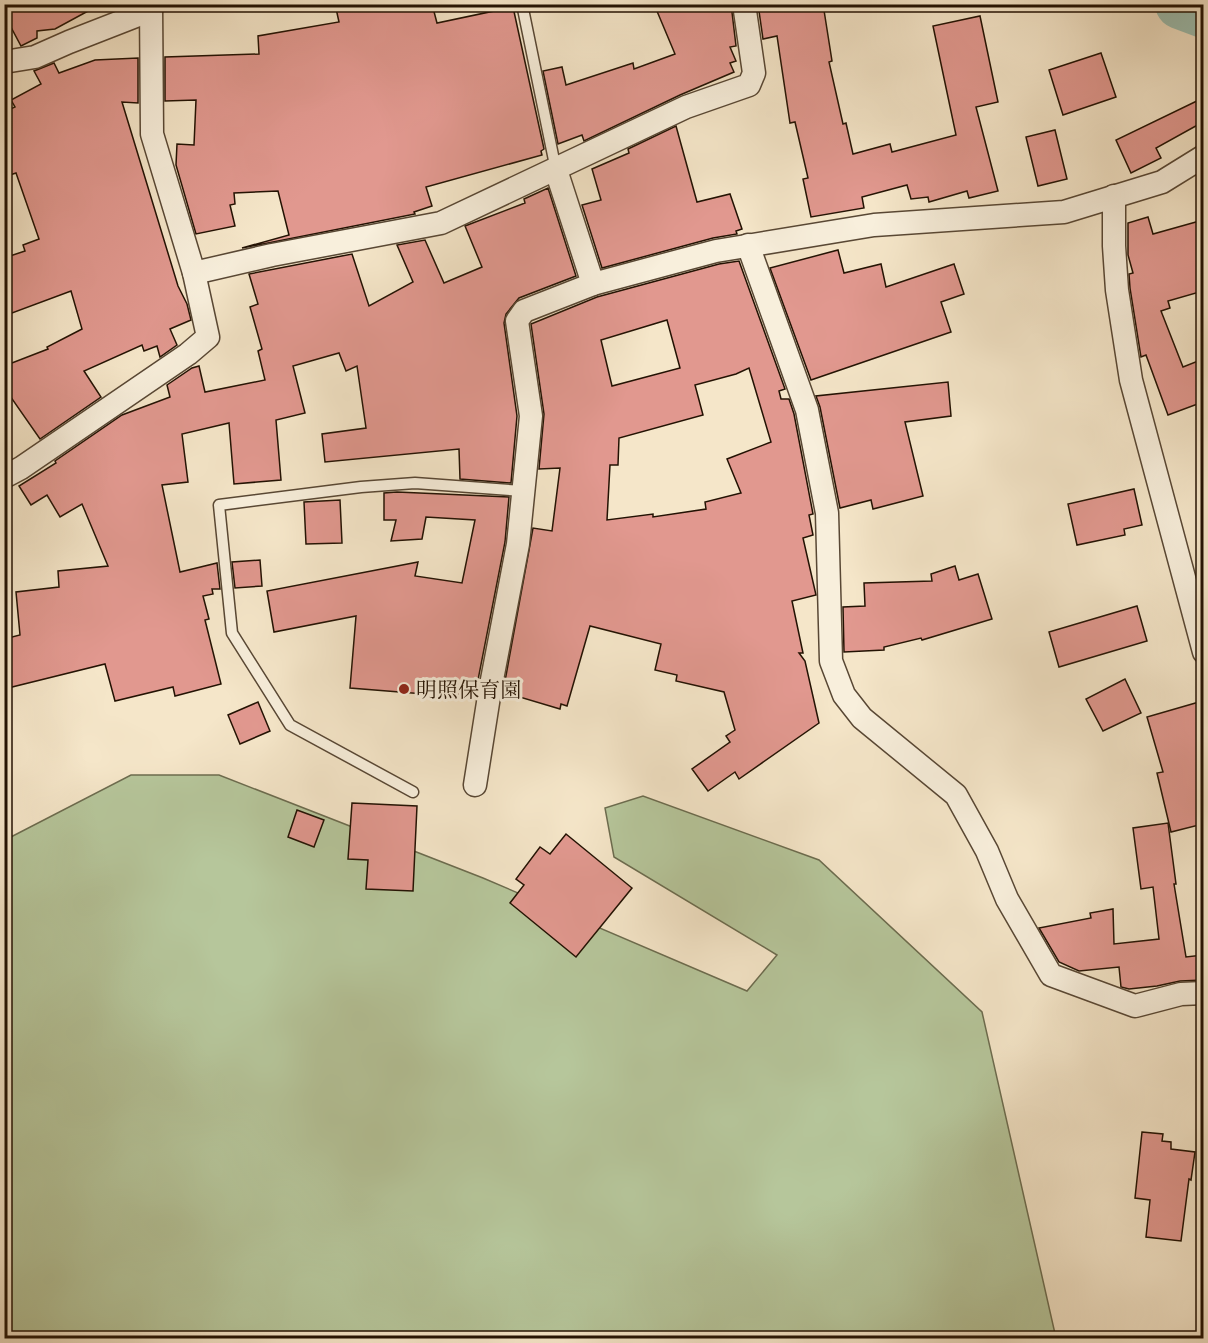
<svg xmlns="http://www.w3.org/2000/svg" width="1208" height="1343" font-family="'Libre Caslon Text','Noto Serif JP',serif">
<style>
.green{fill:#b6c69b;stroke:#6c6c4f;stroke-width:1.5}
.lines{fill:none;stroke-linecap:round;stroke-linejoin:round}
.river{stroke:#9dc0b2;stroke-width:50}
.building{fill:#e1988f;stroke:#231203;stroke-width:1.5;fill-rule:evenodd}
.lane-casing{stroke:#584734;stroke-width:13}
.street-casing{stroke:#584734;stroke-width:25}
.lane{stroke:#f8efdc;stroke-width:10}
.street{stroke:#f8efdc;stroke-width:22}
.poi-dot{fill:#8f2418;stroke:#f8efdc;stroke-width:2}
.labels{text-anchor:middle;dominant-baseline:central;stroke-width:6;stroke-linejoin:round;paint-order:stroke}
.poi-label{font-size:21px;fill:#231203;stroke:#f8efdc;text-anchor:start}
</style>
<rect width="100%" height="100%" fill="#f5e6c9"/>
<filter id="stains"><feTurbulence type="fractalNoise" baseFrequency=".00333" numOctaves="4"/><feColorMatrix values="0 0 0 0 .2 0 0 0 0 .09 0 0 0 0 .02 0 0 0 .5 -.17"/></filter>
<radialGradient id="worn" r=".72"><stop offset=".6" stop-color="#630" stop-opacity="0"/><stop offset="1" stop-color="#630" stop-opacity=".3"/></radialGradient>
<polygon class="green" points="131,775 219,775 483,878 747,991 777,955 614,857 605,808 643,796 819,860 982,1012 1056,1338 5,1338 5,840"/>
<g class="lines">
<polyline class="river" points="1180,4 1204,13"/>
</g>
<g class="building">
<polygon points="4,4 101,4 55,29 37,31 37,38 21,46 4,14"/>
<polygon points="335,4 432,4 437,23 513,7 544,149 541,151 542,155 426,187 432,206 414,212 415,214 242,248 289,235 278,191 234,193 235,204 230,205 235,226 196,234 176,165 177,144 194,145 196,100 165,101 165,57 259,54 258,36 339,22"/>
<polygon points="654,4 731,4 736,46 730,47 736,61 730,63 734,72 680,95 584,141 582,135 558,144 543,71 562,67 566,85 633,63 634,69 675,54"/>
<polygon points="758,4 823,4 832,61 829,62 843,124 846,123 853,154 890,144 892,152 956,135 933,26 980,16 998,102 976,107 998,191 969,198 967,191 929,202 928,197 911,199 907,185 862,197 864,208 811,217 803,179 808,178 795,122 790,123 777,36 763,39"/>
<polygon points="1101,53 1116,97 1063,115 1049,70"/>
<polygon points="138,58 138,103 122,102 178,286 187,304 191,320 170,329 177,345 160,357 157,346 144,351 142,345 84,371 101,397 40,439 10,396 4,380 4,366 48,349 47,347 82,329 71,291 4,316 4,258 25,251 23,245 39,239 16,173 4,177 4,112 15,107 11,100 41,84 34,71 54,63 59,73 95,60"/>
<polygon points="1203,98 1203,122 1156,148 1161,158 1131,173 1116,140"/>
<polygon points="676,126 697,202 730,194 742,229 736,231 737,234 713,238 602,268 582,205 601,200 592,169 629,153 628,149"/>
<polygon points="1055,130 1067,179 1038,186 1026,137"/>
<polygon points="548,188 576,276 519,298 506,314 504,323 517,416 511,483 460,479 459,449 325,462 322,434 366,428 357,366 346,371 339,353 293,366 305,413 276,420 281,480 234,484 229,423 182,434 188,482 162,485 180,572 217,563 220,589 212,589 213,594 203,596 209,619 205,620 221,684 175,696 173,687 115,701 105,664 4,689 4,639 20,635 16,592 59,587 58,571 108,566 82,504 60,517 47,495 31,505 19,486 56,463 55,461 122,415 170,397 167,385 192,368 199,366 205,392 265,380 258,351 262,349 250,307 258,304 249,274 352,254 369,306 413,282 397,245 425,240 444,283 482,267 465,226 525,203 524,199"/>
<polygon points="1148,217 1153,234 1203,220 1203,291 1168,301 1170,308 1161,311 1183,367 1203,359 1203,402 1168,415 1146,355 1141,357 1130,288 1129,274 1133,273 1128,255 1128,223"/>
<polygon points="838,250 844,273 881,264 886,287 954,264 964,294 941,302 951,332 811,380 770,268"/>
<path d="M739,261L785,389L779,391L781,399H789L794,414L813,514L809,515L813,535L803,538L816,595L792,601L803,653H799L805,661L819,723L739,779L735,772L708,791L692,769L730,742L726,736L735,730L724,692L676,681L677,675L655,670L661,644L590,626L567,706L561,704L560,709L503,692L533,528L552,531L560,468L539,469L544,414L531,324L597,297L719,264ZM667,320L680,368L612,386L601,340ZM749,368L771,442L727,459L741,493L705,502L706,509L653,517V514L607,520L610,465H618L619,438L703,415L695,385L736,374Z"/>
<polygon points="948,382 951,416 905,422 923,496 873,509 871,500 840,508 820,407 816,396"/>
<polygon points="1134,489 1142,525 1124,529 1125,535 1077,545 1068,504"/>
<polygon points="397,492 509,497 505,542 477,685 473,683 469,697 449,692 449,696 350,688 356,616 274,632 267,591 418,562 415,576 462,583 475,520 426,517 422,539 391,541 396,520 384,520 384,493"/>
<polygon points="340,500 342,543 306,544 304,502"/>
<polygon points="260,560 262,586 235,588 232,562"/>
<polygon points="955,566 959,580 978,574 992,619 922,640 921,638 884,647 884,650 844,652 843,607 865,606 864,583 932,581 931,574"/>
<polygon points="1137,606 1147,641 1059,667 1049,632"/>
<polygon points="1125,679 1141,713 1103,731 1086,699"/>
<polygon points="258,702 270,731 240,744 228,715"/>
<polygon points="1199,702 1203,718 1203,824 1171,832 1157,773 1163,772 1147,717"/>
<polygon points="352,803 417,806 413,891 366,889 368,860 348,859"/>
<polygon points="297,810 324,820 314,847 288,837"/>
<polygon points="1168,823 1176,884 1174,884 1186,957 1203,955 1203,980 1180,981 1157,986 1129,989 1121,987 1119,967 1079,971 1059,962 1039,928 1091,918 1090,913 1113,909 1114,944 1159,939 1153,887 1141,889 1133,828"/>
<polygon points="566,834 632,888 576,957 510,903 524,885 516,879 540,847 550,854"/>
<polygon points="1142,1132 1163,1134 1162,1141 1171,1142 1171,1149 1195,1152 1191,1180 1189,1179 1181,1241 1146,1237 1150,1200 1135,1198"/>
</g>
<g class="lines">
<g class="lane-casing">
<g id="lane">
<polyline points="522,4 556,170"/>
<polyline points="413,792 290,725 232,633 219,505 361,487 415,483 523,491"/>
</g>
</g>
<g class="street-casing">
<g id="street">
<polyline points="4,62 35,57 69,42 151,10"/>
<polyline points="556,170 593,284 716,251 874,225 1064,212 1162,182 1204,156"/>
<polyline points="1114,196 1114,246 1117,290 1131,380 1204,652"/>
<polyline points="748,245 807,410 827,513 831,661 844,695 862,718 956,795 987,851 1007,899 1051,975 1135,1006 1181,994 1204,993"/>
<polyline points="194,273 272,255 441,223 686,107 749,85 754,73 744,4"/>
<polyline points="4,477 21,468 188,354 208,337 194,273 152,134 151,4"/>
<polyline points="475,785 490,690 518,544 531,416 517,321 524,311 593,284"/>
</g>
</g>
<use href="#lane" class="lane"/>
<use href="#street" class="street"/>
</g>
<circle class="poi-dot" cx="404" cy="689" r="6"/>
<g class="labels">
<g class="poi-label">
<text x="416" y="689">明照保育園</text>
</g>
</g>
<rect width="1208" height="1343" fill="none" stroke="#f5e6c9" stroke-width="24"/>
<rect x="6" y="6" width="1196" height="1331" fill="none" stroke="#231203" stroke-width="3"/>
<rect x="12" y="12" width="1184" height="1319" fill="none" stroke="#231203" stroke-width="1.5"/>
<rect width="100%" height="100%" filter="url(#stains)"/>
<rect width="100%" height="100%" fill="url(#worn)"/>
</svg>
